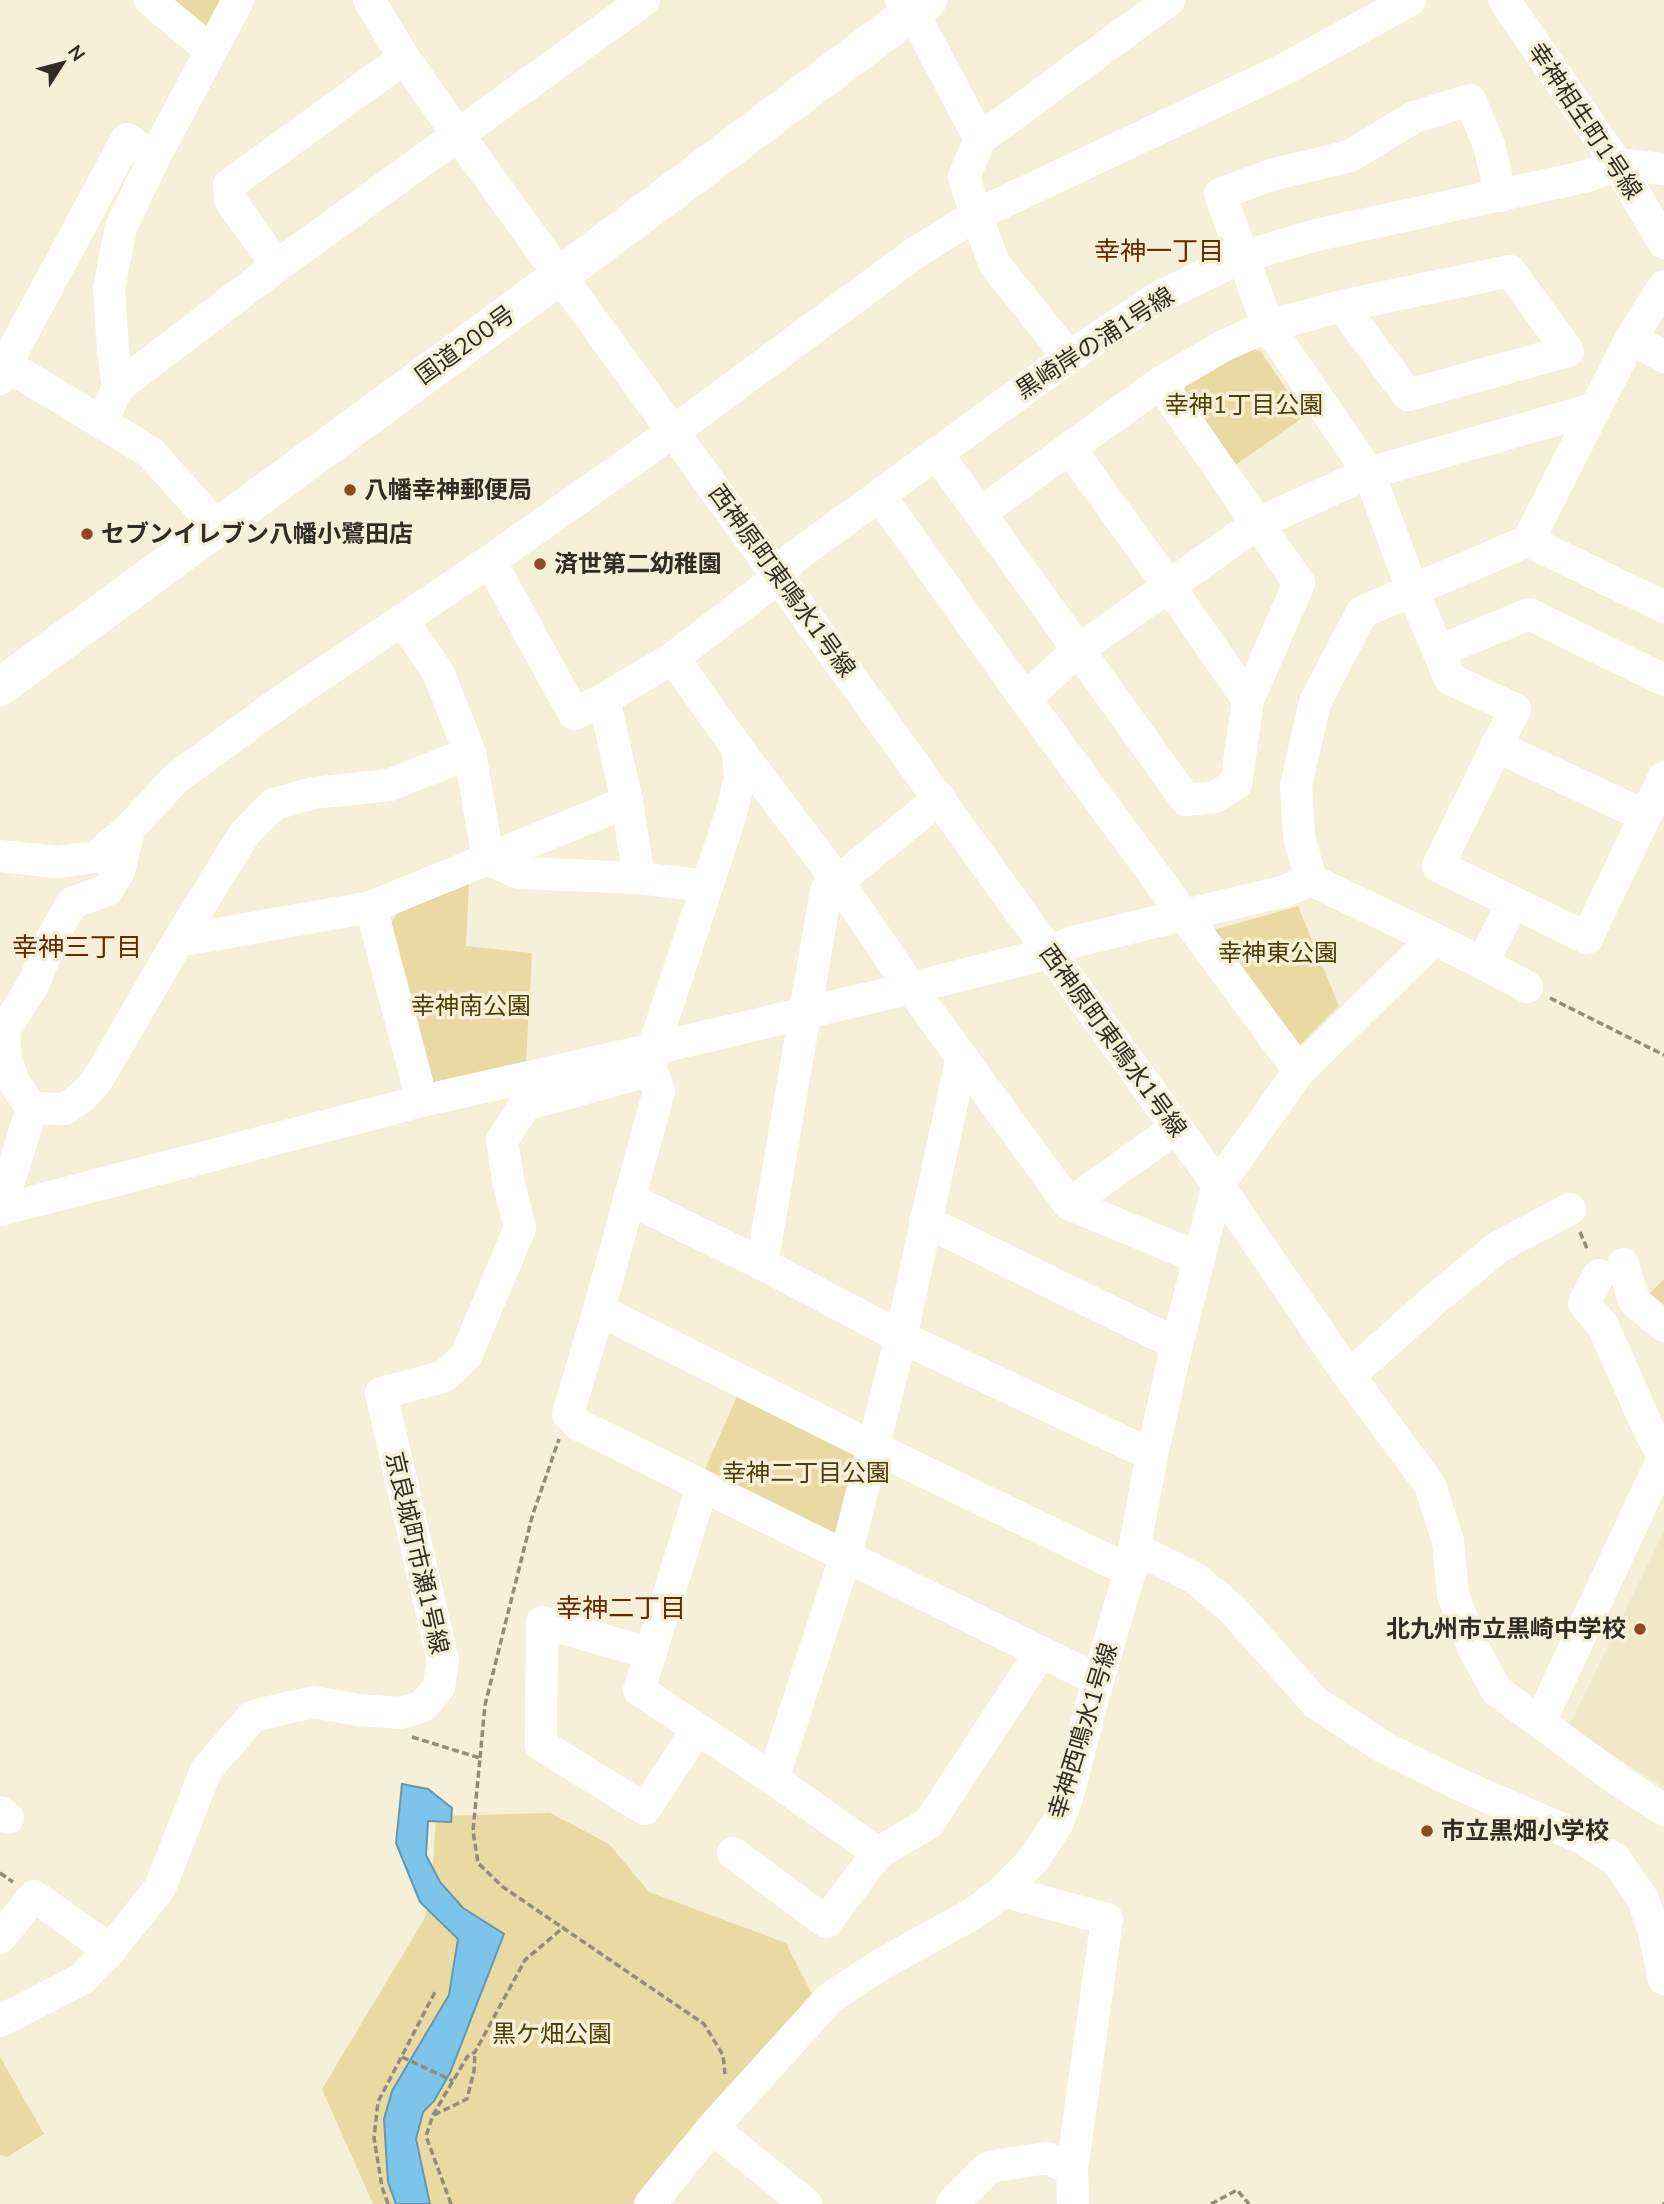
<svg xmlns="http://www.w3.org/2000/svg" width="1664" height="2204" font-family="'Nunito Sans','Noto Sans JP',sans-serif">
<style>
.built{fill:#f1e8c8}
.green{fill:#e9d9a2}
.water{fill:#7cc4ea;stroke:#6597af;stroke-width:2}
.lines{fill:none;stroke-linecap:round;stroke-linejoin:round}
.path{stroke:#918c7b;stroke-width:3.5;stroke-dasharray:7 3.5;stroke-linecap:butt}
.minor{stroke:#fff;stroke-width:32}
.highway{stroke:#fff;stroke-width:38}
.poi-dot{fill:#8f4920;stroke:#f7f0d8;stroke-width:2.5}
.labels{text-anchor:middle;dominant-baseline:central;stroke-width:7;stroke-linejoin:round;paint-order:stroke}
.street-label{font-size:24px;fill:#302d24;stroke:#f7f0d8}
.park-label{font-size:24px;fill:#4c3e05;stroke:#f7f0d8}
.poi-label{font-size:24px;font-weight:bold;fill:#302d24;stroke:#f7f0d8;text-anchor:start}
.neighbourhood-label{font-size:26px;fill:#672a00;stroke:#f7f0d8}
</style>
<rect width="100%" height="100%" fill="#f7f0d8"/>
<polygon class="built" points="1664,1531 1664,1787 1568,1728"/>
<g class="green">
<polygon points="162,0 228,0 213,24 202,31"/>
<polygon points="1249,348 1260,351 1305,416 1234,466 1184,394 1186,381"/>
<polygon points="469,883 466,946 532,953 526,1061 432,1083 389,927 401,907"/>
<polygon points="1298,906 1339,1006 1300,1045 1214,930"/>
<polygon points="1664,1279 1664,1309 1649,1294"/>
<polygon points="738,1394 853,1446 858,1458 841,1531 834,1536 703,1474"/>
<polygon points="550,1813 609,1844 649,1892 786,1943 815,2000 694,2127 633,2204 373,2204 322,2089 425,1918 433,1863 436,1816"/>
<polygon points="0,2057 44,2134 7,2157 0,2155"/>
</g>
<polygon class="water" points="402,1784 428,1789 452,1808 451,1822 428,1821 426,1855 440,1882 463,1908 504,1934 450,2073 434,2101 423,2112 416,2139 430,2204 396,2204 388,2182 384,2119 392,2091 449,1995 458,1939 420,1902 396,1843"/>
<g class="lines">
<g class="path">
<polyline points="1550,998 1664,1055"/>
<polyline points="1580,1232 1588,1251"/>
<polyline points="412,1737 480,1758 473,1831 478,1863 503,1887 704,2024 723,2055 725,2074"/>
<polyline points="480,1758 485,1705 532,1517 559,1439"/>
<polyline points="0,1873 13,1882"/>
<polyline points="402,2057 453,2081"/>
<polyline points="434,2115 467,2099 474,2071 475,2052"/>
<polyline points="388,2204 382,2187 374,2138 378,2102 436,1990"/>
<polyline points="451,2204 426,2136 433,2115 467,2057 475,2052 525,1960 564,1927"/>
<polyline points="1211,2204 1237,2190 1249,2204"/>
<polyline points="1663,2204 1664,2203"/>
</g>
<g class="minor">
<polyline points="150,0 210,50"/>
<polyline points="369,0 404,58 459,136 1218,1185 1349,1376 1430,1485 1448,1541 1453,1595 1473,1647 1496,1690 1621,1782 1664,1810"/>
<polyline points="901,0 921,28 980,139"/>
<polyline points="1504,0 1617,164 1664,243"/>
<polyline points="1501,196 1489,145 1470,100 1414,117 1350,156 1271,175 1220,194 1268,326 1369,473 1412,589 1450,679 1515,709 1438,866 1587,938 1664,777"/>
<polyline points="277,266 230,200 229,185 404,58"/>
<polyline points="1631,338 1664,357"/>
<polyline points="1069,357 995,265 976,215 964,177 980,139 1169,0"/>
<polyline points="0,361 150,452 202,510 214,529"/>
<polyline points="0,379 6,364 127,139 154,158"/>
<polyline points="1160,383 1299,583 1248,700"/>
<polyline points="118,387 277,266 644,0"/>
<polyline points="101,423 118,387 113,350 109,288 121,227 154,158 238,0"/>
<polyline points="936,453 980,513 1160,383 1223,346 1268,326 1342,306 1510,271 1568,351 1408,395 1342,306"/>
<polyline points="880,496 1025,699 1299,1071"/>
<polyline points="980,513 1186,800 1215,797 1236,784 1248,700 1169,586 1070,449"/>
<polyline points="1528,541 1664,607"/>
<polyline points="490,561 574,714 604,699 673,658 779,577 792,559 1069,357 1157,298 1242,257 1316,235 1588,176 1617,164 1664,169"/>
<polyline points="1439,651 1529,614 1664,680"/>
<polyline points="673,658 738,749 837,880 911,988 1069,1204 1199,1258"/>
<polyline points="604,699 627,802 639,878"/>
<polyline points="1025,699 1077,651 1258,523 1369,473 1594,409"/>
<polyline points="1496,746 1645,816"/>
<polyline points="738,749 740,778 730,817 653,1049 651,1070 659,1091 599,1310 568,1414 579,1425 1098,1680"/>
<polyline points="627,802 488,859 519,873 639,878 706,886"/>
<polyline points="0,856 57,862 96,857 129,829 176,778 282,701 490,561 674,431 915,253 976,215 1285,69 1410,0"/>
<polyline points="371,907 422,1101"/>
<polyline points="178,941 371,907 488,859 470,753 438,672 402,620"/>
<polyline points="1483,962 1513,903"/>
<path d="M1527,987C1457,948 1383,915 1311,880L1299,837L1296,786L1315,702L1362,612L1528,541L1631,338L1664,286"/>
<polyline points="32,1108 65,1109 83,1096 98,1079 178,941 245,833 274,804 314,793 389,785 470,753"/>
<polyline points="32,1108 15,1084 6,1060 4,1031 34,983 53,936 72,903 107,890 119,871 129,829"/>
<polyline points="629,1199 762,1264 901,1337 1152,1455"/>
<polyline points="1069,1204 1176,1128"/>
<polyline points="0,1210 422,1101 653,1049 911,988 1050,953 1072,942 1285,891 1311,880"/>
<polyline points="0,1210 32,1108"/>
<polyline points="925,1221 1177,1344"/>
<polyline points="762,1264 826,891 940,798"/>
<polyline points="1623,1264 1634,1301 1664,1326"/>
<polyline points="1599,1275 1584,1303 1603,1326 1648,1428 1664,1457"/>
<polyline points="599,1310 873,1447 1130,1571"/>
<polyline points="1349,1376 1433,1301 1498,1247 1570,1209"/>
<polyline points="702,1487 639,1690 773,1779 878,1853 929,1823 1041,1652"/>
<polyline points="1136,1549 1195,1578 1231,1608 1316,1703 1385,1748 1456,1783 1582,1838 1616,1860 1643,1899 1654,1932 1664,1979"/>
<polyline points="651,1654 542,1622 541,1745 645,1809 697,1730"/>
<polyline points="1540,1722 1664,1456"/>
<polyline points="773,1779 846,1555 901,1337 962,1057"/>
<polyline points="0,1812 8,1818"/>
<polyline points="733,1853 826,1922 878,1853"/>
<polyline points="1003,1891 1107,1919 1072,2169 1073,2204"/>
<polyline points="0,1938 34,1896 110,1950"/>
<polyline points="0,2021 82,1979 110,1950 160,1888 206,1770 253,1716 313,1702 359,1710 401,1713 423,1706 439,1687 443,1661 381,1393 443,1377 466,1356 520,1228 508,1180 502,1140 525,1105 651,1070"/>
<polyline points="712,2128 806,2204"/>
<polyline points="650,2204 712,2128 830,1998 880,1965 976,1912 1003,1891 1034,1859 1057,1824 1067,1798 1098,1680 1130,1571 1152,1455 1177,1344 1218,1185 1299,1071 1433,940"/>
<polyline points="952,2204 989,2167 1047,2158 1072,2169"/>
</g>
<polyline class="highway" points="0,687 561,275 928,0"/>
</g>
<g class="poi-dot">
<circle cx="350" cy="490" r="7"/>
<circle cx="87" cy="534" r="7"/>
<circle cx="540" cy="564" r="7"/>
<circle cx="1640" cy="1629" r="7"/>
<circle cx="1427" cy="1831" r="7"/>
</g>
<g class="labels">
<g class="street-label">
<text transform="translate(1585 121) rotate(56)">幸神相生町1号線</text>
<text transform="translate(1095 343) rotate(-33)">黒崎岸の浦1号線</text>
<text transform="translate(465 345) rotate(-36)">国道200号</text>
<text transform="translate(782 581) rotate(54)">西神原町東鳴水1号線</text>
<text transform="translate(1113 1041) rotate(54)">西神原町東鳴水1号線</text>
<text transform="translate(417 1553) rotate(77)">京良城町市瀬1号線</text>
<text transform="translate(1083 1731) rotate(-73)">幸神西鳴水1号線</text>
</g>
<g class="park-label">
<text x="1244" y="405">幸神1丁目公園</text>
<text x="1278" y="953">幸神東公園</text>
<text x="471" y="1006">幸神南公園</text>
<text x="806" y="1473">幸神二丁目公園</text>
<text x="552" y="2034">黒ケ畑公園</text>
</g>
<g class="poi-label">
<text x="364" y="490">八幡幸神郵便局</text>
<text x="101" y="534">セブンイレブン八幡小鷺田店</text>
<text x="554" y="564">済世第二幼稚園</text>
<text x="1626" y="1629" text-anchor="end">北九州市立黒崎中学校</text>
<text x="1441" y="1831">市立黒畑小学校</text>
</g>
<g class="neighbourhood-label">
<text x="1159" y="251">幸神一丁目</text>
<text x="77" y="947">幸神三丁目</text>
<text x="621" y="1608">幸神二丁目</text>
</g>
</g>
<g transform="translate(63 63) rotate(54)" stroke="#f7f0d8" stroke-width="5" paint-order="stroke">
<path d="M0-5L12 26L0 18L-12 26Z" fill="#302d24"/>
<text y="-10" font-size="19" font-weight="bold" text-anchor="middle" fill="#302d24">N</text>
</g>
</svg>
